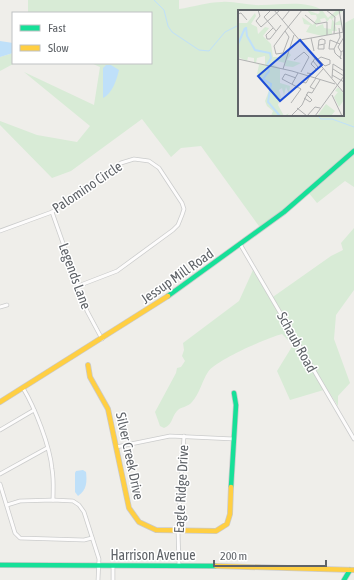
<svg xmlns="http://www.w3.org/2000/svg" width="354" height="580" font-family="'Asap Condensed',sans-serif">
<style>
.green{fill:#d8ebd6}
.water{fill:#bfe0f9}
.lines{fill:none;stroke-linecap:round;stroke-linejoin:round}
.stream{stroke:#bfe0f9;stroke-width:1}
.street-casing{stroke:#cbcccc;stroke-width:4.5}
.fast-casing{stroke:#cacacb;stroke-width:6}
.slow-casing{stroke:#cacacb;stroke-width:6}
.street{stroke:#fdfcfc;stroke-width:3}
.fast{stroke:#16e098;stroke-width:4.5}
.slow{stroke:#ffcf43;stroke-width:4.5}
.labels{text-anchor:middle;dominant-baseline:central;stroke-width:3;stroke-linejoin:round;paint-order:stroke}
.street-label{font-size:14px;fill:#5f6368;stroke:#fff}
.inset-river{fill:none;stroke:#bfe0f9;stroke-width:2}
.inset-road{fill:none;stroke:#b1b2b2;stroke-width:1}
.view{fill:#1d4ed8;fill-opacity:0.15;stroke:#1d4ed8;stroke-width:2}
.inset-edge{fill:none;stroke:#5f6368;stroke-width:2}
</style>
<rect width="100%" height="100%" fill="#efeeea"/>
<g class="green">
<path d="M28,0H179V9C193,7 208,2 222,2C235,1 249,6 262,5C284,5 305,0 324,11H239V115H343V24L354,18V187L345,181L317,203L308,192L261,229L201,146L181,148L171,157L142,119L71,171L52,178L0,125V121L37,135L77,142L90,126L24,72L94,105L100,67L91,63H151V13H28Z"/>
<polygon points="13,53 13,63 15,63 0,71 0,57"/>
<path d="M354,228V290L336,315L334,339L350,383L338,396V406L327,389L290,400L277,371L293,345L282,334C267,338 216,360 208,372C202,381 200,393 192,402C188,407 180,407 177,411C171,418 173,424 164,428L160,426L155,412L176,373L177,368L181,367L185,361L182,356L184,350L183,343L239,301L253,270L270,299L331,256L343,250L341,243Z"/>
</g>
<g class="water">
<polygon points="0,41 13,43 13,53 0,57"/>
<path d="M111,65L119,70C117,79 112,94 103,98V68L106,65Z"/>
<path d="M83,470L86,472C87,481 87,490 78,496L75,492V473L76,471Z"/>
</g>
<g class="lines">
<g class="stream">
<polyline points="154,0 164,10 168,26 172,32 199,50 209,51 225,32 239,25"/>
<polyline points="270,11 277,11"/>
<polyline points="317,115 321,119 332,119 354,127"/>
</g>
<g class="street-casing">
<g id="street">
<polyline points="52,212 87,311 102,339"/>
<polyline points="0,231 52,212 121,163 134,159 149,161 159,168 182,203 184,209 182,215 178,225 173,230 117,271 78,286"/>
<polyline points="240,244 354,439"/>
<polyline points="0,307 7,305"/>
<path d="M23,388C35,408 50,446 52,469C54,480 53,490 53,500"/>
<polyline points="0,430 34,410"/>
<polyline points="116,447 170,436 234,439"/>
<polyline points="0,474 47,448"/>
<polyline points="0,484 15,533 20,538 84,540 92,538"/>
<polyline points="7,505 20,501 53,500 73,501 79,505 84,512 99,559 98,580"/>
<polyline points="179,565 178,531 184,436"/>
<polyline points="113,580 113,566"/>
</g>
</g>
<g class="fast-casing">
<g id="fast">
<polyline points="168,296 284,212 354,151"/>
<polyline points="231,487 236,405 234,393"/>
<polyline points="0,565 216,566"/>
<polyline points="344,580 350,570"/>
</g>
</g>
<g class="slow-casing">
<g id="slow">
<polyline points="88,365 90,377 108,409 129,508 139,522 156,530 216,531 227,524 230,514 231,487"/>
<polyline points="0,402 168,296"/>
<polyline points="216,566 354,570"/>
</g>
</g>
<use href="#street" class="street"/>
<use href="#fast" class="fast"/>
<use href="#slow" class="slow"/>
</g>
<g class="labels">
<g class="street-label">
<text transform="translate(87 187) rotate(-34)">Palomino Circle</text>
<text transform="translate(75 276) rotate(70)">Legends Lane</text>
<text transform="translate(177 276) rotate(-35)">Jessup Mill Road</text>
<text transform="translate(297 342) rotate(61)">Schaub Road</text>
<text transform="translate(130 456) rotate(78)">Silver Creek Drive</text>
<text transform="translate(181 489) rotate(-87)">Eagle Ridge Drive</text>
<text x="153" y="555">Harrison Avenue</text>
</g>
</g>
<g transform="translate(238 10)">
<rect width="106" height="106" fill="#efeeea"/>
<path d="M69,0L80,4L82,2L79,0H84L90,8L99,0H106L94,9L97,13L103,10L104,15H97L99,21H94V24L84,26L68,22L72,15L66,14L64,7L75,15L79,8L78,5H73ZM87,8L89,12L92,8L94,10L93,19L86,18L85,14L78,17V14L83,12L82,9ZM17,3L18,6L13,14L19,17L20,24L27,17L31,18L25,26L33,34L35,47H44L50,42L53,45L49,50L63,53L55,57L46,56L47,53L39,51L34,54L42,58V73L52,76L51,84L48,77L46,85L44,78L41,80L43,87L40,95L46,106L51,103L49,106H33L35,101L29,96L27,91L32,78L19,64L21,55L19,54L27,55V46L19,48L18,53H16V48L10,47L9,51L0,47V13H9ZM100,77L106,84V90L101,97L96,87L100,82L97,81ZM88,94L97,101L93,106H79Z" fill="#d8ebd6" fill-rule="evenodd"/>
<path class="inset-river" d="M8,17L9,26L17,40L32,43L33,48L29,55L31,61L25,69L33,74L30,92L42,106M0,34L7,18"/>
<path class="inset-road" d="M20,0L22,6L18,11L23,17L42,0M36,0L106,83M88,0L97,7L96,24M101,0L105,22M32,1L26,7L38,21M0,4L3,3L9,10M67,5L78,14L89,12V25M44,10L52,0M35,18L28,25L29,29H32L43,15M101,18L102,27L96,39L97,43L100,46L102,47L103,48V49L102,48V47L103,45V42M47,21L36,36L38,44L45,43L51,27L47,21M47,21L64,0M106,27L100,37L103,42L106,40M73,28L76,41M84,29L81,30L80,39H86V35M62,30L106,22M81,35L87,34V30L84,29M96,39H91L92,30L102,34M0,49L54,61L97,74M56,50L66,42L71,47L63,62M45,59L56,25M78,59L73,54L78,47L87,56L92,54V50L83,47L80,49M95,59L106,66M69,63L75,64L80,57L75,51M94,65L106,72M77,68L85,59M94,68L95,54L106,61M64,72L68,73L72,66M54,74L60,63M76,79L72,77L78,68M74,83L82,70M94,85L104,106M66,88L72,92L74,90L68,84M53,93L63,79L44,69L47,64L58,68M64,95L70,82L74,83M59,98L69,106M53,106L64,95M69,106L77,97L82,98M77,106L106,66"/>
<path class="view" d="M62,30L84,55L42,91L20,66Z"/>
<rect width="106" height="106" class="inset-edge"/>
</g>
<rect x="12" y="12" width="140" height="52" fill="#ffffff" stroke="#bfc1c3"/>
<rect x="20" y="25" width="20" height="6" fill="#16e098" stroke="#bfc1c3"/>
<text x="48" y="32" font-size="12" fill="#5f6368">Fast</text>
<rect x="20" y="45" width="20" height="6" fill="#ffcf43" stroke="#bfc1c3"/>
<text x="48" y="52" font-size="12" fill="#5f6368">Slow</text>
<path d="M214 560v6h112v-6" fill="none" stroke="#5f6368" stroke-width="2"/>
<text x="220" y="560" font-size="12" fill="#5f6368" stroke="#ffffff" stroke-width="3" paint-order="stroke">200 m</text>
</svg>
